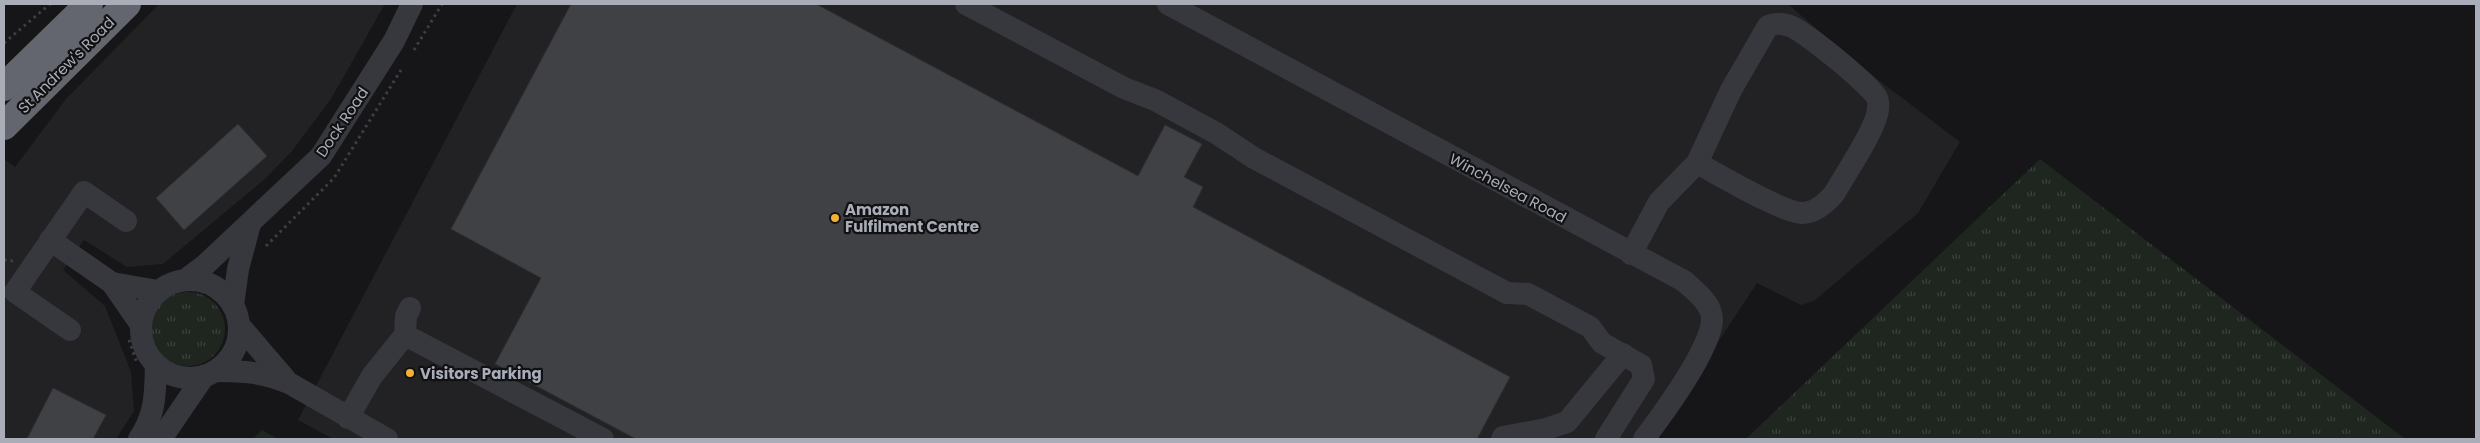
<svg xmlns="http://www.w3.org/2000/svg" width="2480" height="443" font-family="Poppins,sans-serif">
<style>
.built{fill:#222225}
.grass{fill:url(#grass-tufts)}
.building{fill:#404145;stroke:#303034}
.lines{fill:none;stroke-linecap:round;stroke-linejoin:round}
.path{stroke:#3d3f44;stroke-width:3;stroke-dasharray:2.5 4;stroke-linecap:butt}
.minor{stroke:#37383d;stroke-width:22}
.highway{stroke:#63666e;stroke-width:28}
.poi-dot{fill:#f2b134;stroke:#111113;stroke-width:2}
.labels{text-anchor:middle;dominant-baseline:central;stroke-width:4.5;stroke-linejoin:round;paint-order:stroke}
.street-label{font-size:15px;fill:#a8adb8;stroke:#111113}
.poi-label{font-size:15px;font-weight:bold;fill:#a8adb8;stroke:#111113;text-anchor:start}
</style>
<defs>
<pattern id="grass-tufts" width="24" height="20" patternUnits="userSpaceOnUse" patternTransform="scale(1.25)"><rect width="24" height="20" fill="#1e261f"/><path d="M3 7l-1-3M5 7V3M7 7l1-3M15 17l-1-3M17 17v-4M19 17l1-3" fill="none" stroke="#3c433d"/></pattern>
</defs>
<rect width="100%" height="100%" fill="#161618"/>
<g class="built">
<polygon points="159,4 385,4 331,99 292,151 265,179 163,264 127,267 84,240 63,270 105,306 131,372 134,411 116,439 4,439 4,159 15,167 66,99"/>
<polygon points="517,4 1788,4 1851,59 1960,142 1918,213 1814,301 1801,305 1757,283 1654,439 333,439 298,420"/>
</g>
<g class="grass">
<polygon points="2040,159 2405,439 1746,439"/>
<circle cx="188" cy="329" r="37"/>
<polygon points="262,430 278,439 253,439"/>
</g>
<g class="building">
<polygon points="571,4 816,4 1138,176 1165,125 1202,144 1184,177 1203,187 1193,207 1510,377 1477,439 636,439 495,364 541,278 451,229"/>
<polygon points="238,124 267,156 184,230 156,198"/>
<polygon points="53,388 106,415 93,439 27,439"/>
</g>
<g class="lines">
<g class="path">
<polyline points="4,43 50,4"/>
<polyline points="414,50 442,4"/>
<polyline points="266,246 334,178 401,70"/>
<polyline points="4,260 13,261"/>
<polyline points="129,340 137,363"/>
</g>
<g class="minor">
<polyline points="966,4 1124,88 1155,100 1216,133 1254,158 1507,293 1528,294 1590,327 1602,343 1641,365 1644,379 1606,439"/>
<path d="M1168,4L1684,281C1695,291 1713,304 1712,321C1709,351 1663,414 1644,439"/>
<polyline points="50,240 112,283 141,325"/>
<path d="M1631,254L1659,202L1697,163L1731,90L1768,26C1776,23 1781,23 1790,26C1803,30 1872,86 1877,98C1879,101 1878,106 1878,109C1877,128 1844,176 1834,194C1826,203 1815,213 1802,213C1783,213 1718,174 1697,163"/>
<circle cx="190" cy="329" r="49"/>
<polyline points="185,280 205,265 321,156 394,41 412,4"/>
<polyline points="112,283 158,291"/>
<polyline points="233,305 238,269 250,224"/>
<polyline points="239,325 286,380"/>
<polyline points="70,330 15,292 84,192 126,221"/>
<polyline points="405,335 406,316 410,308"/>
<path d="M215,371C244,371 262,372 289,383L387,439"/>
<polyline points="348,418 372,376 405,335 603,439"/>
<path d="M139,439C156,413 155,395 156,365"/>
<polyline points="161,439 204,376"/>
<polyline points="1502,439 1503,437 1546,429 1567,422 1623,354"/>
</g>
<g class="highway">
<polyline points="4,87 89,4"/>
<polyline points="4,126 127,4"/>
</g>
</g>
<g class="poi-dot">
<circle cx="835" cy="218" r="5"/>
<circle cx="410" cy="373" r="5"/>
</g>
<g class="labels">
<g class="street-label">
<text transform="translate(66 65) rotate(-45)">St Andrew's Road</text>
<text transform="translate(342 122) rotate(-56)">Dock Road</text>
<text transform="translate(1508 188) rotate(28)">Winchelsea Road</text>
</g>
<g class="poi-label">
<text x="845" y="209">Amazon<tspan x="845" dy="17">Fulfilment Centre</tspan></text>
<text x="420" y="373">Visitors Parking</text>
</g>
</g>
<rect width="2480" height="443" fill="none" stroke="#a8adb8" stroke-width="10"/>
</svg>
